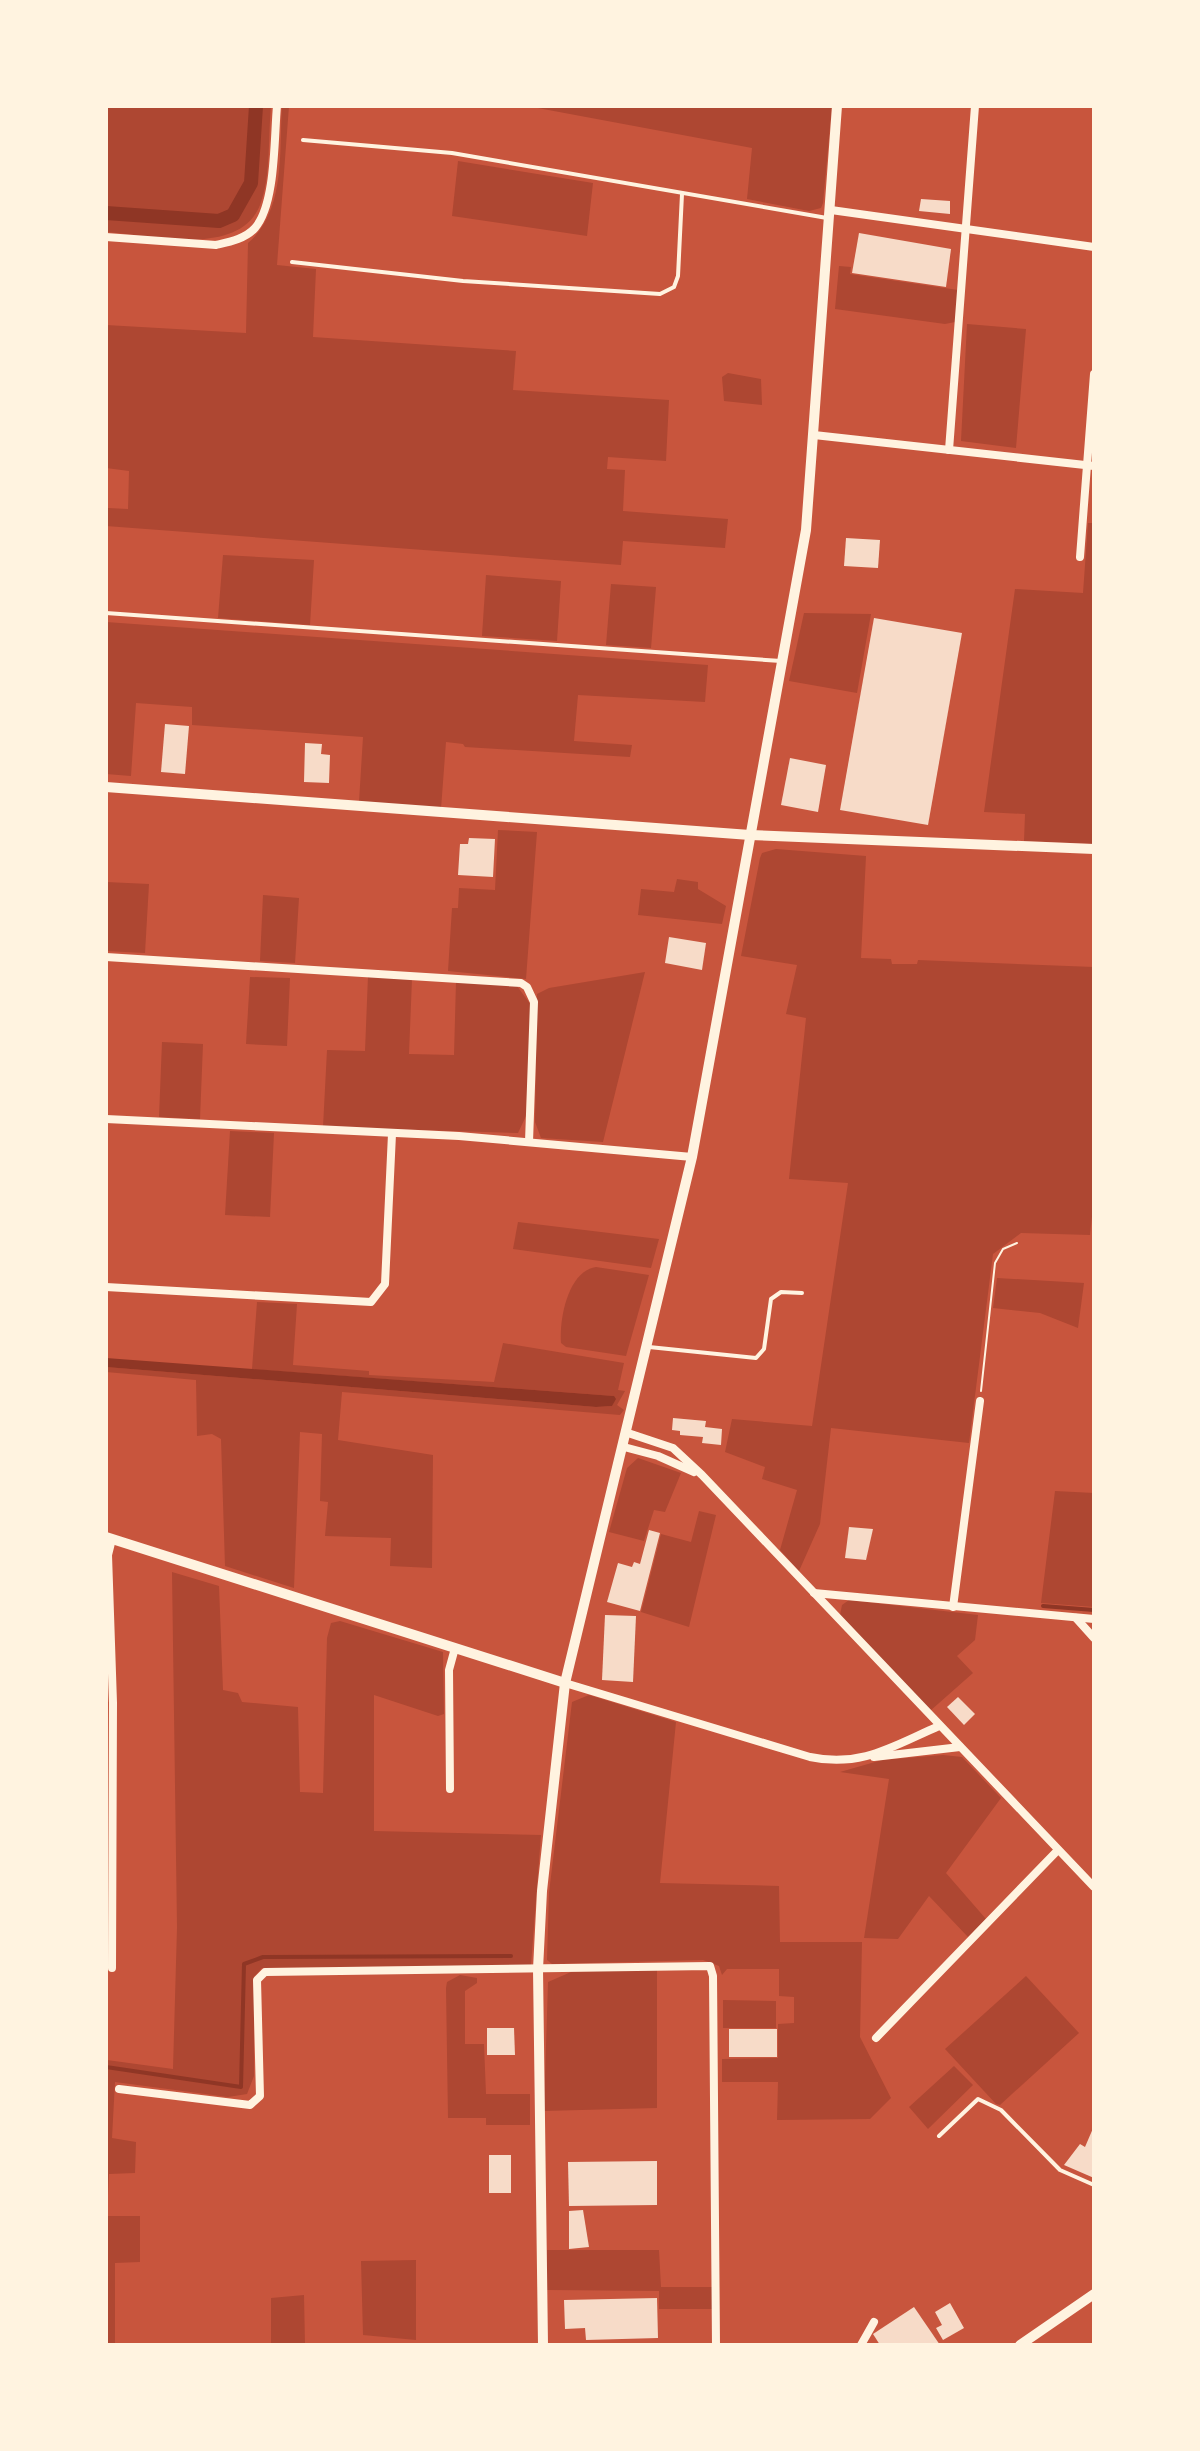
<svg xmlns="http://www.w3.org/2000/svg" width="1200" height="2451" font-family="'Exo 2',sans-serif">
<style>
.green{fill:#ae4732}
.water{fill:#8f3625}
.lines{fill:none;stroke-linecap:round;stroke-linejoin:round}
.stream{stroke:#8f3625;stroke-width:4}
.canal{stroke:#8f3625;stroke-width:14}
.building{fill:#f7dbc8}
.path{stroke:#fff3e0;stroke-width:2}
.service{stroke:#fff3e0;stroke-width:4}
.minor{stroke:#fff3e0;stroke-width:8}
.tertiary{stroke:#fff3e0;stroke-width:10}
</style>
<rect width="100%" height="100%" fill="#c8553d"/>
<g class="green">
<path d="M106,106H271C268,136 271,177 260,205C239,258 151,235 106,232Z"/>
<path d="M282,106H289L277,265L316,269L313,337L516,351L513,390L669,400L666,461L608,457L607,469L625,470L623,511L728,519L725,548L623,541L621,565L106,526L108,508L128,509L129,471L106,468V325L246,333L248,243C286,210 279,152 282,106Z"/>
<polygon points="527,106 832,106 823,203 821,208 809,211 747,199 752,148"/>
<polygon points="458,161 593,183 587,236 452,216"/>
<polygon points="839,266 851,267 850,274 958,290 955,322 945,324 835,309"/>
<polygon points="967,324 1026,329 1016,448 961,441"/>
<polygon points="728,373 761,379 762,405 724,401 722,377"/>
<polygon points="1088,523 1094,523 1094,844 1024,841 1025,814 984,812 1015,589 1083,593"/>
<polygon points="223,555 314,560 310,625 218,618"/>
<polygon points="486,575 561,581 557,641 482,636"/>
<polygon points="611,584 656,587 651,648 606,645"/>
<polygon points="804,613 871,614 857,693 789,681"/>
<polygon points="106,622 708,665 705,702 578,695 574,741 632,745 630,757 465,747 463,744 446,742 441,809 359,802 363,737 192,725 192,707 136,703 131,776 106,774"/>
<polygon points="498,830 537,832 526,979 448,971 452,908 458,908 459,888 495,890"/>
<polygon points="776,849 866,856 861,958 891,959 892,964 917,964 918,960 1094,967 1094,1198 1090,1235 1021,1233 993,1254 969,1443 831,1428 820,1524 799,1571 780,1550 797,1490 762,1479 765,1467 725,1452 732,1419 812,1426 848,1183 789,1179 806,1018 786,1014 797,965 741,956 760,858 762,853"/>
<polygon points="677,879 698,882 698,889 726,906 722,924 638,915 641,889 674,892"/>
<polygon points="106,882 149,884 145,953 106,951"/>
<polygon points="263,895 299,898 295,963 260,961"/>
<polygon points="645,972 603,1142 541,1138 535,1122 537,994 549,988"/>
<polygon points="368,976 412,979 409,1054 454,1055 456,982 517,986 531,1005 526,1116 518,1133 323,1127 327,1050 365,1051"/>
<polygon points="250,977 290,978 287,1046 246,1044"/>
<polygon points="162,1042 203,1044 200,1119 159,1117"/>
<polygon points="230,1131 274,1133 270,1217 225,1215"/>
<polygon points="518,1222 659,1239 651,1268 513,1249"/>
<path d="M596,1267L649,1275L626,1356L566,1347L561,1343C559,1319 568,1271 596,1267Z"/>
<polygon points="997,1278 1084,1283 1078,1328 1040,1313 993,1308"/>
<polygon points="257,1302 297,1304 293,1365 369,1371 369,1375 494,1382 503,1343 624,1363 618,1390 625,1391 617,1405 624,1410 620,1415 342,1392 338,1440 433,1455 432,1568 390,1566 391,1538 325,1536 328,1502 320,1501 322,1434 300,1432 294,1588 225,1566 221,1439 212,1434 197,1436 196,1380 106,1372 106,1367 596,1407 612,1406 614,1396 252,1369"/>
<polygon points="638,1458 681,1473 665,1512 654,1510 644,1541 609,1532 627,1468"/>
<polygon points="1055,1491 1094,1493 1094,1607 1041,1603"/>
<polygon points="699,1511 716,1515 689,1627 641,1612 661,1534 691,1542"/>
<polygon points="172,1572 219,1586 223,1690 238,1693 242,1702 298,1707 300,1792 323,1793 327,1638 331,1623 340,1621 443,1652 444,1714 438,1716 374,1695 374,1831 541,1835 531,1965 262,1968 254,1977 254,2076 247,2094 228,2097 115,2082 112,2138 136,2142 135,2173 109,2174 107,2216 140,2216 140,2262 115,2263 115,2345 106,2345 106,1604 107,2060 173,2069 177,1927"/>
<polygon points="849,1600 978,1615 975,1640 957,1656 973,1673 930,1711 840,1615 842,1605"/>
<polygon points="589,1695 676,1722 660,1883 779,1886 780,1942 862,1942 860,2037 891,2098 870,2119 777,2120 778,2082 722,2082 722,2059 778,2058 778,2024 794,2023 794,1997 779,1996 779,1969 727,1969 722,1975 719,1966 703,1960 552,1964 547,1960 549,1893 572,1702"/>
<polygon points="943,1755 962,1757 1001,1798 946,1873 986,1919 968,1937 929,1896 898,1939 864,1938 889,1779 840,1772 882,1760"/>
<polygon points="657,1969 657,2108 544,2111 548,1982 571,1972"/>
<polygon points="460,1975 477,1978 477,1983 465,1991 465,2044 484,2044 486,2094 530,2094 530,2125 486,2125 486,2118 448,2118 446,1988 447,1982"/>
<polygon points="1026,1976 1079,2033 1000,2105 996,2104 945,2049"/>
<polygon points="723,2000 776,2001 776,2028 723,2028"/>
<polygon points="954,2066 973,2085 928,2129 909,2107"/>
<polygon points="547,2250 659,2250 661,2287 714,2287 714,2309 659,2309 659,2291 547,2290"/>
<polygon points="416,2260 416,2340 363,2335 361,2261"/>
<polygon points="304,2295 305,2345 271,2345 271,2298"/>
</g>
<polygon class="water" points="106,1358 614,1396 616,1399 612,1406 596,1407 106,1367"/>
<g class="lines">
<g class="stream">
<polyline points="1043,1606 1094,1610"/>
<polyline points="106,2067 241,2087 244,1964 263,1957 511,1956"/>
</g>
<polyline class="canal" points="106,213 219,221 233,215 251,183 256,106"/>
</g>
<g class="building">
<polygon points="921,199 950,201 950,214 919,211"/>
<polygon points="859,233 951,249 946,287 852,273"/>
<polygon points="846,538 880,540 878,568 844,566"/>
<polygon points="874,618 962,633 928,825 840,810"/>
<polygon points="165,724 189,726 185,774 161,772"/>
<polygon points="305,743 322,744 321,754 330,755 329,783 304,782"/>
<polygon points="790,758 826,765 818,812 781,805"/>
<polygon points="469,838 495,839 493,877 458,875 460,844 468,844"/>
<polygon points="669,937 706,943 702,970 665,963"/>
<polygon points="673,1418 706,1421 705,1427 722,1429 721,1445 702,1443 703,1437 680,1435 680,1431 672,1430"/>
<polygon points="849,1527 873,1529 866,1560 845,1558"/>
<polygon points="649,1530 660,1533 640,1611 607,1602 618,1563 632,1567 634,1562 640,1564"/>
<polygon points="605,1615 636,1616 633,1682 602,1680"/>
<polygon points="958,1697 975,1714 964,1725 947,1707"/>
<polygon points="487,2028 514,2028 515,2055 487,2055"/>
<rect x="729" y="2029" width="48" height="28"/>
<polygon points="1094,2126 1094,2178 1064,2165 1080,2144 1085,2147"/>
<rect x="489" y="2155" width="22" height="38"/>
<polygon points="657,2161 657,2205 569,2206 568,2162"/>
<polygon points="583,2210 589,2247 569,2249 569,2211"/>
<polygon points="657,2298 658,2338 586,2340 585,2328 565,2329 564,2300"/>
<polygon points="950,2303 964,2328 943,2340 936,2328 942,2325 935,2312"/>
<polygon points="914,2307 940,2345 880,2345 873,2334"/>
</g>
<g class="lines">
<polyline class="path" points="981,1391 995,1263 1003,1249 1017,1243"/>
<g class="service">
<polyline points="303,140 452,153 827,218"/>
<polyline points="292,262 463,281 660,294 674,287 678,276 682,194"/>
<polyline points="106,613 781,661"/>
<polyline points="649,1347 756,1358 764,1349 771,1299 781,1292 802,1293"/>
<polyline points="939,2136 978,2099 1001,2110 1060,2170 1094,2185"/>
</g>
<g class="minor">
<polyline points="831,210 1094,247"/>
<path d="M106,237L216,245C229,242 245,239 255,228C276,204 274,137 277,106"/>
<polyline points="814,435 1094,466"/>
<polyline points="949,450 975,106"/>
<polyline points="1080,557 1094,374"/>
<polyline points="106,957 521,983 527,987 534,1002 529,1142"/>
<polyline points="106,1119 459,1136 692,1157"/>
<polyline points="106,1287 371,1302 385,1284 392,1134"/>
<polyline points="628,1433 673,1448 702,1475 1094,1887"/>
<polyline points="624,1447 658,1456 694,1472"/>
<polyline points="814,1593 1094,1619"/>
<polyline points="953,1607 980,1401"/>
<polyline points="1076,1618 1094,1638"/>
<path d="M565,1683L810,1757C861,1768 893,1746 939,1726"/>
<polyline points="874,1757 960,1747"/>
<polyline points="450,1789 449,1670 455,1648"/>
<polyline points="112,1968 113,1703 108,1555 112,1539"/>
<polyline points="876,2038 1057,1851"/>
<polyline points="119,2089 250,2105 260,2096 257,1980 265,1972 710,1966 713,1976 716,2345"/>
<polyline points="861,2345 874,2322"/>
</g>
<g class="tertiary">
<polyline points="106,787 750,835 1094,849"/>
<polyline points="106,1537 565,1683"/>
<polyline points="543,2345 538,1969 542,1891 565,1683 692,1157 806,530 837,106"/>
<polyline points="1020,2345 1094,2294"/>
</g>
</g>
<rect width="1200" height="2451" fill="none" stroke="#fff3e0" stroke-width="216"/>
</svg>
